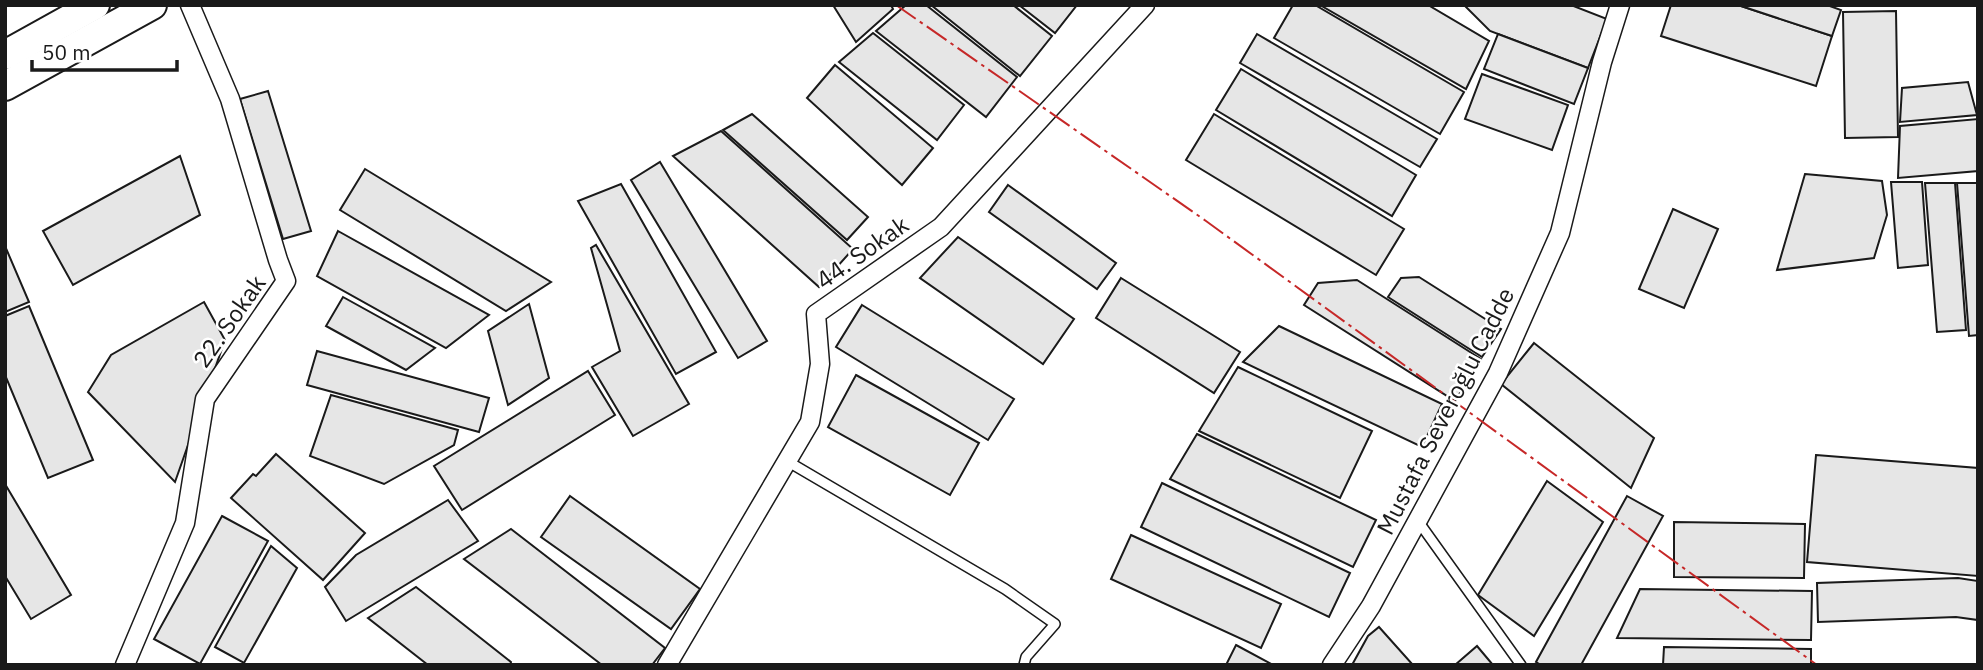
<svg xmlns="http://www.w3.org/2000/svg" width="1983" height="670" font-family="'IBM Plex Sans',sans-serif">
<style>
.building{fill:#e6e6e6;stroke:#1a1a1a;stroke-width:2}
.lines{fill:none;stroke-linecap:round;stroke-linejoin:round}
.lane-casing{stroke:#1a1a1a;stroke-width:12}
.street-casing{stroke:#1a1a1a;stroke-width:21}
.primary-casing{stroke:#1a1a1a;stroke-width:32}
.lane{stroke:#fff;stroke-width:9}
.street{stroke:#fff;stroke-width:18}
.primary{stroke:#fff;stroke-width:28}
.power{stroke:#c62828;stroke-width:2;stroke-dasharray:24 5 3.5 5;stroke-linecap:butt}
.labels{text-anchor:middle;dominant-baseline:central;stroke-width:5;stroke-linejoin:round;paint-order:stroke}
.street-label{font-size:24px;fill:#1a1a1a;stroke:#fff}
</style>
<rect width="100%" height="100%" fill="#fff"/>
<g class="building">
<polygon points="833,5 891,5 893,9 856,42"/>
<polygon points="906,5 926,5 1017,77 986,117 876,31"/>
<polygon points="931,5 1013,5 1052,36 1020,76"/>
<polygon points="1019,5 1077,5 1055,33"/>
<polygon points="1293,5 1315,5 1464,92 1440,134 1274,38"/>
<polygon points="1320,5 1428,5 1489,41 1466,89"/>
<polygon points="1464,5 1571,5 1607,19 1588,68 1490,31"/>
<polygon points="1671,5 1738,5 1832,36 1816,86 1661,36"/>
<polygon points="1738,5 1827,5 1841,10 1832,36"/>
<polygon points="1896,11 1898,137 1845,138 1843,12"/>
<polygon points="873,33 964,105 937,140 839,62"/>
<polygon points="1257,34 1437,139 1420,167 1240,63"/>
<polygon points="1498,34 1588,68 1574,104 1484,69"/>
<polygon points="835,65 933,148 902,185 807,98"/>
<polygon points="1241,69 1416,175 1392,216 1216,110"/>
<polygon points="1482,74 1568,105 1552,150 1465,119"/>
<polygon points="1968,82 1977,115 1900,122 1902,88"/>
<polygon points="268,91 311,231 283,239 240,99"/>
<polygon points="752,114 868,217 847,240 723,130"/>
<polygon points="1214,114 1404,229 1376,275 1186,160"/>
<polygon points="1978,119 1978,171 1898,178 1900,126"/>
<polygon points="721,131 853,249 819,287 673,156"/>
<polygon points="180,156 200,215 73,285 43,231"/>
<polygon points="660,162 767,341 738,358 631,180"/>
<polygon points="365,169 551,282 506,311 340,210"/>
<polygon points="1805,174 1882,181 1887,215 1874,258 1777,270"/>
<polygon points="1891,182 1922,182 1928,265 1898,268"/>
<polygon points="1925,183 1955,183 1966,330 1937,332"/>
<polygon points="1957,183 1978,183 1978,335 1969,336"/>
<polygon points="621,184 716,352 676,374 578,201"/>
<polygon points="1008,185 1116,263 1097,289 989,212"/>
<polygon points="1673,209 1718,229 1684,308 1639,289"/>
<polygon points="338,231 489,315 446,348 317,276"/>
<polygon points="958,237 1074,319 1043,364 920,278"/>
<polygon points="596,245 689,404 633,436 592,367 620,351 591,248"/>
<polygon points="5,246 29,302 5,312"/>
<polygon points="1419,277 1501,329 1482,357 1388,297 1401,278"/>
<polygon points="1121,278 1240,352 1214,393 1096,318"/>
<polygon points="1357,280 1481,359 1455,401 1304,305 1318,283"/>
<polygon points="343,297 435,348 406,370 326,326"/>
<polygon points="204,302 225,340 175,482 88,392 111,355"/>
<polygon points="529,304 549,378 508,405 488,331"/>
<polygon points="862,305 1014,399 988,440 836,347"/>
<polygon points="29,306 93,460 48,478 5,375 5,316"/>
<polygon points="1279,326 1442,404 1422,447 1243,362"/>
<polygon points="1534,343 1654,438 1631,488 1501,384"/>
<polygon points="317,351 489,398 479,432 307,385"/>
<polygon points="1238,367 1372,431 1340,498 1199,431"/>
<polygon points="588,371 615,415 462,510 434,466"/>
<polygon points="856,375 979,443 950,495 828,427"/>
<polygon points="331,395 458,430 454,445 384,484 310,456"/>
<polygon points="1197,434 1376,520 1353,567 1170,479"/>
<polygon points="276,454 365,533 323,580 231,498 253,474 256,476"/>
<polygon points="1816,455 1978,468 1978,576 1807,562"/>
<polygon points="1547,481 1603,522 1534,636 1478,595"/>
<polygon points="1162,483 1350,573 1329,617 1141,527"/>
<polygon points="5,484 71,595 31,619 5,576"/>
<polygon points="570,496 700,589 671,629 541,537"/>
<polygon points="1627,496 1663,516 1581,665 1541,665 1536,662"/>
<polygon points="448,500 478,541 346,621 325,587 356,555"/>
<polygon points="222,516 268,541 200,664 154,639"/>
<polygon points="1674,522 1805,524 1804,578 1674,577"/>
<polygon points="511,529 665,648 652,665 602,665 464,559"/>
<polygon points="1131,535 1281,604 1261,648 1111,579"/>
<polygon points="271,546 297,568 244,663 215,647"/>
<polygon points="1958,578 1978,581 1978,620 1956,617 1818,622 1817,583"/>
<polygon points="416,587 511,662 510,665 428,665 368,618"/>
<polygon points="1640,589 1812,591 1811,640 1617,638"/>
<polygon points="1379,627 1413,665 1352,665 1368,636"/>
<polygon points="1236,645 1273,665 1226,665"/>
<polygon points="1477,646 1493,665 1455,665"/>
<polygon points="1664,647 1811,649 1811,665 1663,665"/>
</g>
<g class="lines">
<g class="lane-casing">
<g id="lane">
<polyline points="787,461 1005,589 1055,624 1026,657 1024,665"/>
<polyline points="1418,521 1521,665"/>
</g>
</g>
<g class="street-casing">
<g id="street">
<polyline points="125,665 185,523 205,399 286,281 278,260 230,99 190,5"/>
<polyline points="667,665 810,422 820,364 816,314 941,227 1145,5"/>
<polyline points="1332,665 1371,606 1498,373 1560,233 1602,62 1620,5"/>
</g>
</g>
<g class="primary-casing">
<g id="primary">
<polyline points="5,55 95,5"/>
<polyline points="5,86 152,5"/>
</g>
</g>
<use href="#lane" class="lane"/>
<use href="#street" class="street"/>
<use href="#primary" class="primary"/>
<polyline class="power" points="896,5 1206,221 1817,665"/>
</g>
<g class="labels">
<g class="street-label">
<text transform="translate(862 252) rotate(-35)">44. Sokak</text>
<text transform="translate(229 321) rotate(-55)">22. Sokak</text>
<text transform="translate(1445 411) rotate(-63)">Mustafa Severoğlu Cadde</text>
</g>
</g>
<rect width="1983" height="670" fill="none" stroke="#1a1a1a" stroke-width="14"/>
<path d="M32 60v10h145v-10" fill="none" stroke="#1a1a1a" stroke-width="3.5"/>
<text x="42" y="60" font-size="21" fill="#1a1a1a" stroke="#ffffff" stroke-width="5" paint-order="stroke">50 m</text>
</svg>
